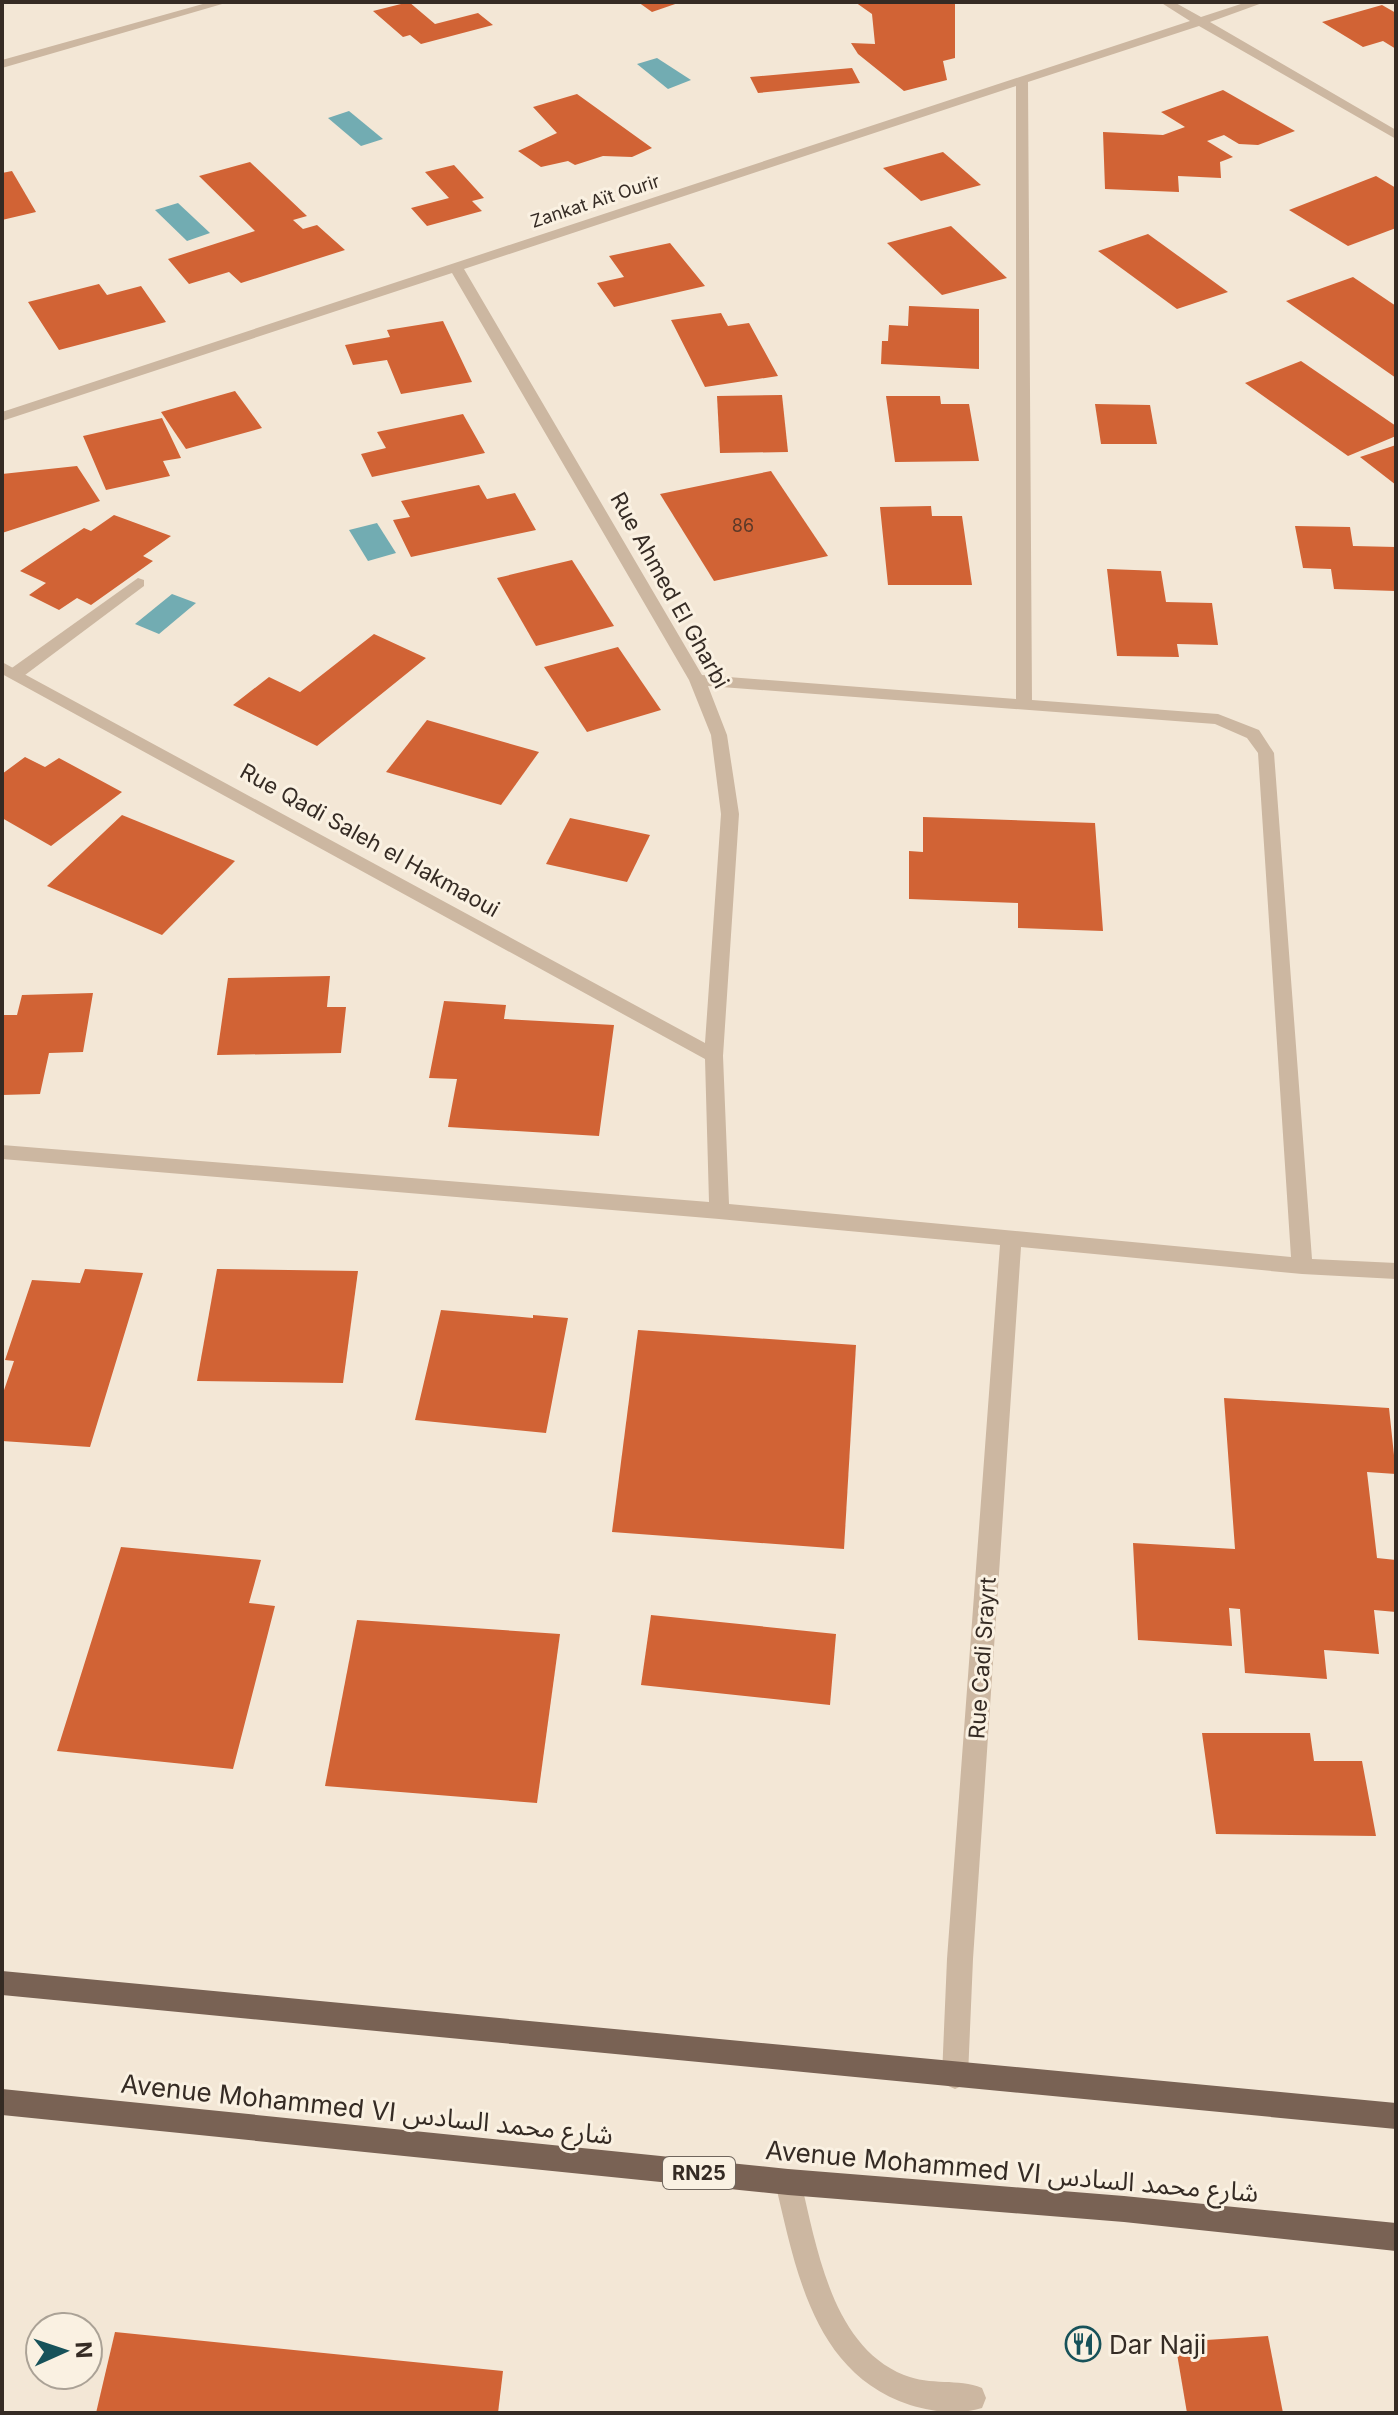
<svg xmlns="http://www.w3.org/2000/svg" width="1398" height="2415" font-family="Inter,'Noto Sans Arabic',sans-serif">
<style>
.water{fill:#72acb2}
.building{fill:#d16335}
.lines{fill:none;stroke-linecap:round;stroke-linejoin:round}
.lane{fill:#ccb7a1;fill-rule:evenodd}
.street{fill:#ccb7a1;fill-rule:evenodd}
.primary{fill:#796254;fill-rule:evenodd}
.labels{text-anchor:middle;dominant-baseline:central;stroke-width:6;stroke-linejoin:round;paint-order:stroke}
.far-street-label{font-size:18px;fill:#352b24;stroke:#faf1e2}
.number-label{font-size:18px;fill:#5c3928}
.shield{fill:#faf1e2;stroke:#70665d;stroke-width:2}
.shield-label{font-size:20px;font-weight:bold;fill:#352b24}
.street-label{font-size:22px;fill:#352b24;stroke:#faf1e2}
.near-street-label{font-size:26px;fill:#352b24;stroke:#faf1e2}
.near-poi-label{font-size:26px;fill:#352b24;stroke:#faf1e2;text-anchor:start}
</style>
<rect width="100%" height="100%" fill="#f3e7d6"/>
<g class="water">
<polygon points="657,58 691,80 668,89 637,64"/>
<polygon points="349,111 383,139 361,146 328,118"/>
<polygon points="178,203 210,233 187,241 155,210"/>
<polygon points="377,523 396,553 368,561 349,530"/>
<polygon points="172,594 196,603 159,634 135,624"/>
</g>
<g class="building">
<polygon points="409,2 435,24 478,13 493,25 421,44 410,35 403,37 373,11"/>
<polygon points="638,2 681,2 652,12"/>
<polygon points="855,2 955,2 955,58 943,61 947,80 904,91 858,54 851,43 875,44 872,14"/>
<polygon points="1382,5 1396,13 1396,49 1383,41 1363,47 1322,22"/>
<polygon points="852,68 860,83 758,93 750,77"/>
<polygon points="1223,90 1295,131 1258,145 1239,144 1224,135 1207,141 1233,157 1220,162 1221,178 1178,176 1179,192 1105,189 1103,132 1163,135 1185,127 1161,112"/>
<polygon points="577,94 652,148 632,157 603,156 575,165 568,161 541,167 518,151 557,133 533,107"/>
<polygon points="943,152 981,185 921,201 883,168"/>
<polygon points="250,162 307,216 293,220 303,229 317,225 345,250 241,283 229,272 189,284 168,259 255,231 199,176"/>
<polygon points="454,165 484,198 472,201 482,211 427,226 411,208 449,198 425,172"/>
<polygon points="12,171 36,212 2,220 2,173"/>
<polygon points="1376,176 1396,188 1396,228 1348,246 1289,210"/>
<polygon points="951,226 1007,278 942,295 887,243"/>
<polygon points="1148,234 1228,292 1177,309 1098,251"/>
<polygon points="670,243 705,286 614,307 597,283 624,277 609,256"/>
<polygon points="1353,277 1396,306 1396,378 1286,301"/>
<polygon points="99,284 107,295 141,286 166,322 59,350 28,302"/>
<polygon points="909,306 979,309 979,369 881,364 882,341 888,341 889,325 908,326"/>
<polygon points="721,313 728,326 749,323 778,376 705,387 671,320"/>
<polygon points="443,321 472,382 401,394 387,360 353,365 345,345 390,337 387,330"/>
<polygon points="1301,361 1396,426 1396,436 1348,456 1245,383"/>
<polygon points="235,391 262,428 186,449 161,412"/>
<polygon points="782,395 788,452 720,453 717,396"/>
<polygon points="886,396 940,396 941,404 969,404 979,461 895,462"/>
<polygon points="1095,404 1150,405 1157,444 1101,444"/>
<polygon points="463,414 485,453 372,477 361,454 386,448 377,432"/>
<polygon points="162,418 181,458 163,461 170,476 106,490 83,436"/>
<polygon points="1396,445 1396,485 1360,457"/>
<polygon points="77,466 100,501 2,533 2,474"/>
<polygon points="771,471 828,556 714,581 660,494"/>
<polygon points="479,485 487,499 515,493 536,530 411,557 393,520 410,517 401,501"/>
<polygon points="931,506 932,516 962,516 972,585 888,585 880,507"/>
<polygon points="114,515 171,536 143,556 153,561 91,605 77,598 59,610 29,595 46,583 20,571 84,528 91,531"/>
<polygon points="1295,526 1350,527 1353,546 1396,547 1396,591 1334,589 1331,569 1303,568"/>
<polygon points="572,560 614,626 536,646 497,578"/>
<polygon points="1107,569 1161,571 1166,602 1212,603 1218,645 1177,644 1179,657 1117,656"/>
<polygon points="374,634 426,658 317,746 233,705 269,677 300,692"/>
<polygon points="618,647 661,710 587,732 544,667"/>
<polygon points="427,720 539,752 501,805 386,772"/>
<polygon points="25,757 45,767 59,758 122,792 51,846 2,818 2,774"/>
<polygon points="122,815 235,861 162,935 47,886"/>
<polygon points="923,817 1095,823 1103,931 1018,928 1018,903 909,899 909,851 923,852"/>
<polygon points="570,818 650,835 627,882 546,864"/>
<polygon points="330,976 327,1007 346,1007 341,1053 217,1055 228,978"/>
<polygon points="93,993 83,1052 49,1053 40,1094 2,1095 2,1015 17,1015 22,995"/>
<polygon points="444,1001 506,1005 504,1019 614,1025 599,1136 448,1127 457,1079 429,1078"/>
<polygon points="85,1269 143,1273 90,1447 2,1441 2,1396 14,1361 5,1360 32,1280 80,1283"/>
<polygon points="217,1269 358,1271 343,1383 197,1381"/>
<polygon points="441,1310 533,1318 533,1315 568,1318 546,1433 415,1420"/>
<polygon points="638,1330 856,1345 844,1549 612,1532"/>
<polygon points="1224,1398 1389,1408 1396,1474 1367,1472 1377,1558 1396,1560 1396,1612 1374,1610 1379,1654 1324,1650 1327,1679 1245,1673 1240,1609 1229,1608 1232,1646 1138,1640 1133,1543 1235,1549"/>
<polygon points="121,1547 261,1560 249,1603 275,1606 233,1769 57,1751"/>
<polygon points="651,1615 836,1634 830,1705 641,1685"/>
<polygon points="357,1620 560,1634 537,1803 325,1786"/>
<polygon points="1202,1733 1310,1733 1314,1761 1362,1761 1376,1836 1216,1834"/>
<polygon points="115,2332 503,2371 498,2413 96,2413"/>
<polygon points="1268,2336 1283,2413 1187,2413 1175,2342"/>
</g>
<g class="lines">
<g class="lane">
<polygon points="138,578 144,580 144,586 21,678 9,678 9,670"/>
<path d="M788,2169L797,2173L801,2182C817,2248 832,2346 904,2375C931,2386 958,2378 982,2388L986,2398L982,2408C960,2415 932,2412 910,2405C813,2373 796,2270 775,2182L779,2173Z"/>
</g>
<g class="street">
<polygon points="210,2 229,2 2,68 2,60"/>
<path d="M1160,2H1174L1201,17L1247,2H1265L1210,22L1396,130V139L1199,26L1028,82L1032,700L1218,714L1259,730L1274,753L1312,1259L1396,1263V1279L1302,1274L1021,1247L973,1959L968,2076L964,2085L955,2089L946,2085L942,2076L947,1959L1000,1245L719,1219L2,1159V1145L709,1202L705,1059L2,674V662L705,1043L721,814L711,735L689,680L452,273L2,421V412L1190,21ZM1016,86V699L702,675L464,269ZM708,686L1215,724L1247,738L1258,753L1291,1257L729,1204L723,1056L739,814L727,735Z"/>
</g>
<g class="primary">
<polygon points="2,1971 1396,2103 1396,2129 2,1995"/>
<polygon points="2,2089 788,2169 1124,2196 1396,2223 1396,2251 1124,2222 788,2195 2,2115"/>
</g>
</g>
<defs>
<g id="restaurant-ring" transform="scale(1.8)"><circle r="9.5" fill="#faf1e2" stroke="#17525a" stroke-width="1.5"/><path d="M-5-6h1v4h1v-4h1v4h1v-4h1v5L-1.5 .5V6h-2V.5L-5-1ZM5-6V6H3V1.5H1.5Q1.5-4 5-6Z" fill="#17525a"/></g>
</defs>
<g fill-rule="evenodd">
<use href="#restaurant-ring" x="1083" y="2344"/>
</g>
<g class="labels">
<g class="far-street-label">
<text transform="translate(595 201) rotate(-18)">Zankat Aït Ourir</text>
</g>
<g class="number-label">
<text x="743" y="525">86</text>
</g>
<rect class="shield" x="663" y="2157" width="72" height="32" rx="6"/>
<g class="shield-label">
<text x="699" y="2173">RN25</text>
</g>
<g class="street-label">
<text transform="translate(670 590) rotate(61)">Rue Ahmed El Gharbi</text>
<text transform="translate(370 840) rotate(29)">Rue Qadi Saleh el Hakmaoui</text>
<text transform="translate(982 1658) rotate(-86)">Rue Cadi Srayrt</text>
</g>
<g class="near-street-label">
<text transform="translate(367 2109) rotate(6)">Avenue Mohammed VI شارع محمد السادس</text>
<text transform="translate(1012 2171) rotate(5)">Avenue Mohammed VI شارع محمد السادس</text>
</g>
<g class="near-poi-label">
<text x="1109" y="2344">Dar Naji</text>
</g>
</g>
<rect width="1398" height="2415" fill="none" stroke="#352b24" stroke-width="8"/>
<g transform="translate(64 2351) rotate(87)"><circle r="38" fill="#faf1e2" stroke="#aba296" stroke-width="2"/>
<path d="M0-6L14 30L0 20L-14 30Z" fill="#17525a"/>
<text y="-12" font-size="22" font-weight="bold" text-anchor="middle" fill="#352b24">N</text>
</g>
</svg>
